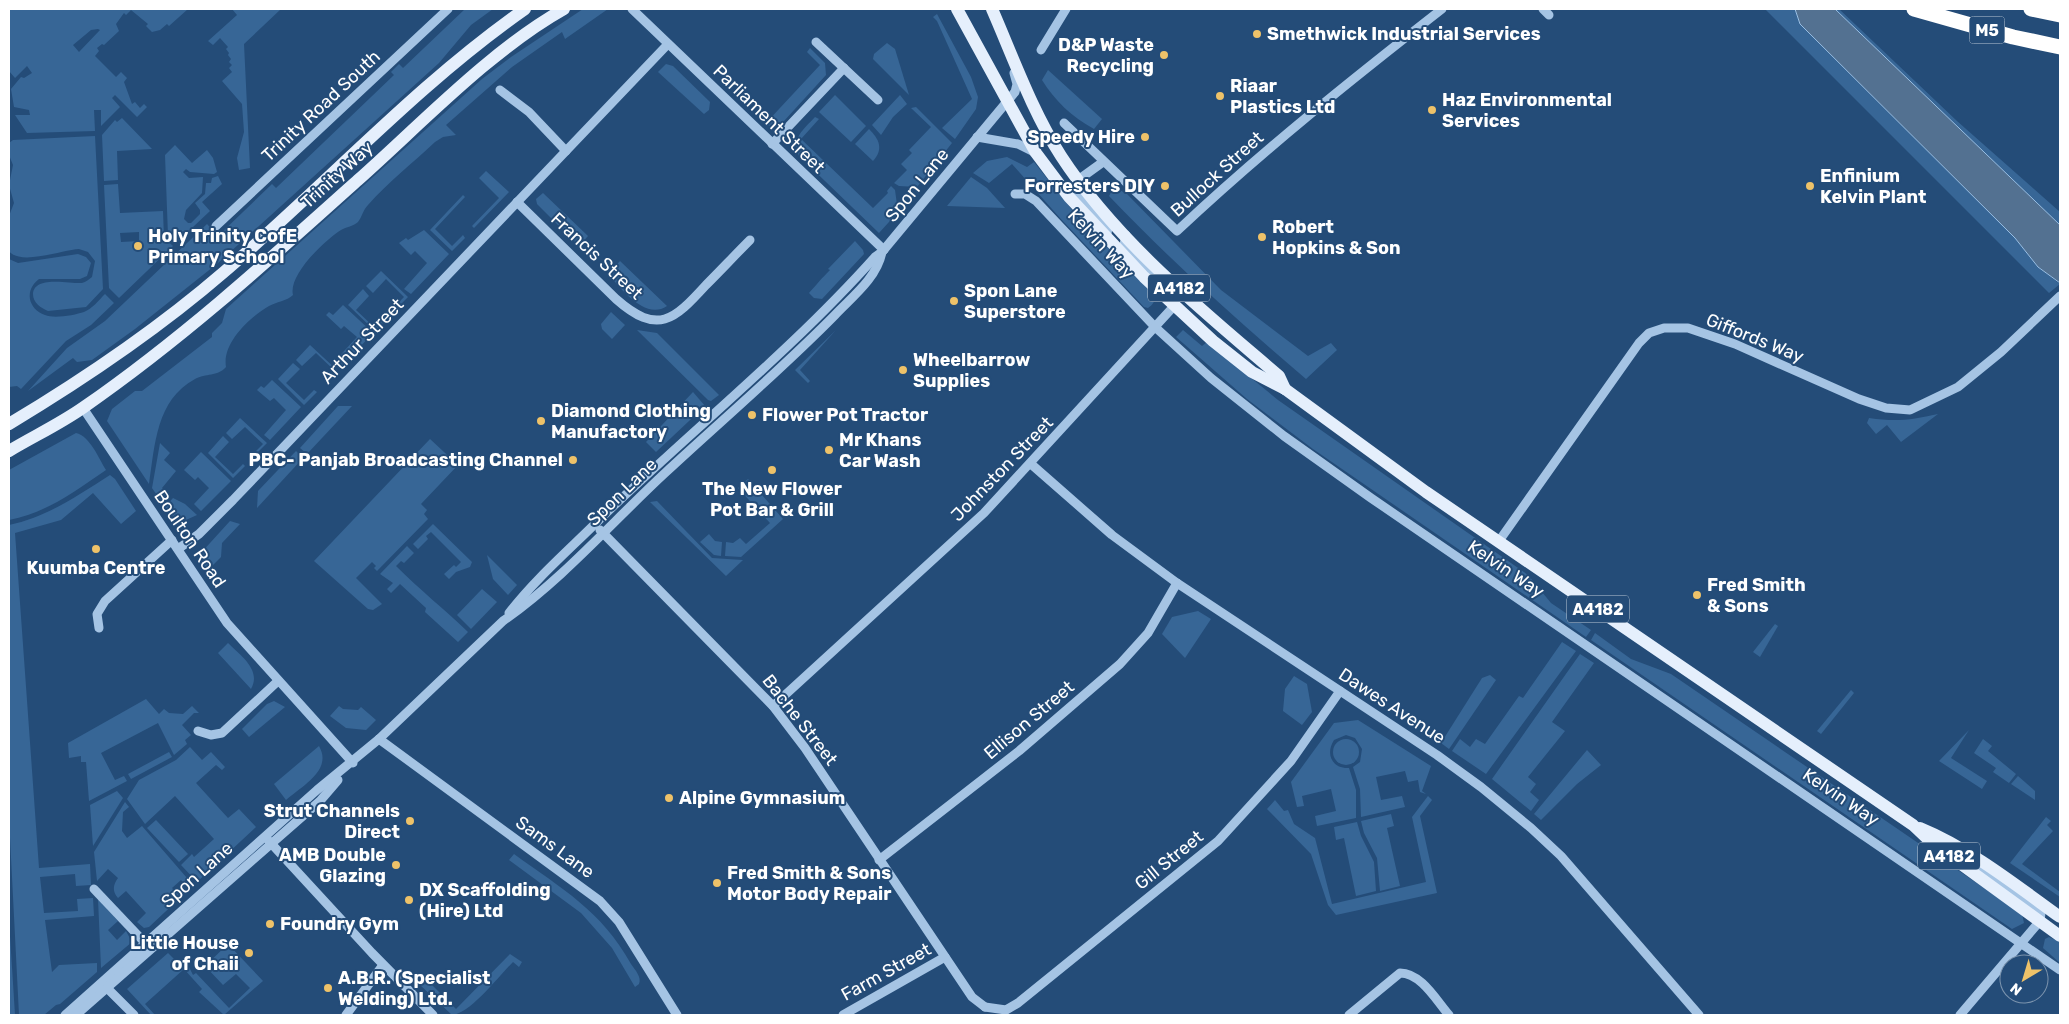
<svg xmlns="http://www.w3.org/2000/svg" width="2069" height="1024" font-family="Rubik,sans-serif">
<style>
.green{fill:#376696;fill-rule:evenodd}
.water{fill:#537191;stroke:#99bfe4}
.lines{fill:none;stroke-linecap:round;stroke-linejoin:round}
.minor{stroke:#a5c4e4;stroke-width:9}
.major{stroke:#e5effc;stroke-width:12}
.highway{stroke:#fff;stroke-width:15}
.poi-dot{fill:#eec269;stroke:#244c78;stroke-width:2}
.labels{text-anchor:middle;dominant-baseline:central;stroke-width:4;stroke-linejoin:round;paint-order:stroke}
.shield{fill:#244c78;stroke:#bdc9d6;stroke-width:1}
.shield-label{font-size:16px;font-weight:bold;fill:#fff}
.poi-label{font-size:18px;font-weight:bold;fill:#fff;stroke:#244c78;text-anchor:start}
.street-label{font-size:18px;fill:#fff;stroke:#244c78}
</style>
<rect width="100%" height="100%" fill="#244c78"/>
<g class="green">
<path d="M9,9H188L169,26L167,24L160,30L152,32L146,26L148,24L131,10L126,15L124,13L116,24L119,31L104,45L102,44L97,48L99,51L95,56L116,77L121,72L127,78L124,82L132,104L135,102L140,108L144,104L147,107L137,117L115,95L112,98L120,107L101,126V110H94L95,131L27,133L15,115H30L29,110L14,107L11,89L21,77L24,78L32,73L27,66L15,78L9,71ZM98,29L100,30L79,52L73,45L91,30Z"/>
<polygon points="232,9 281,9 244,44 250,168 239,170 237,158 244,132 242,104 222,81 232,72 229,68 232,65 229,62 231,59 228,55 229,53 226,49 228,47 220,38 213,45 208,41 237,15"/>
<polygon points="465,9 493,9 471,25 439,63 218,263 135,329 92,360 77,362 73,358 28,391 67,348 105,321 207,224 218,236 272,184 276,188 394,75 391,72 399,64 403,68"/>
<path d="M583,9H608L565,39L562,32L512,67L446,125L456,135L443,137L435,142C413,163 388,182 368,205C363,210 362,217 358,222C354,226 346,227 341,230C324,241 288,275 293,295C287,301 276,302 269,306C249,318 222,343 226,367C217,377 206,373 195,379C156,400 155,445 149,484L107,421L112,409L135,391H142L212,337V333L222,323L226,309L482,79L511,57Z"/>
<polygon points="1765,9 1795,9 1800,24 2015,238 2038,267 2060,284 2049,293"/>
<polygon points="1835,9 1839,9 1957,121 2060,212 2060,225"/>
<polygon points="937,14 971,77 978,97 976,109 955,139 942,128 972,99 937,21 933,17"/>
<polygon points="887,43 895,49 909,95 873,59 874,54"/>
<polygon points="810,48 825,63 826,75 784,121 769,126 766,123 820,65 807,52"/>
<polygon points="666,64 673,66 710,102 709,110 704,114 658,72"/>
<path d="M1048,70L1102,119L1094,129C1072,117 1055,101 1042,80Z"/>
<polygon points="835,95 866,126 851,142 819,112"/>
<polygon points="900,95 907,104 893,117 881,135 872,125"/>
<polygon points="916,107 952,143 917,187 899,186 894,183 907,170 901,164 912,153 909,150 931,127 911,108"/>
<path d="M815,117L819,119L801,139L873,208L888,193L887,191L891,186L895,190L898,212L879,233L799,156C790,139 804,129 815,117Z"/>
<polygon points="122,118 152,149 117,151 118,180 104,181 102,135 115,120 117,122"/>
<path d="M869,129C879,139 884,149 873,161L855,144Z"/>
<path d="M95,136L103,289L86,307L48,311C41,308 33,303 33,294C34,275 71,284 82,283C86,282 89,279 92,277L95,261L88,252L79,249C62,250 20,266 9,251V216L14,203L9,185L13,165L9,155V143L13,140Z"/>
<polygon points="175,145 192,163 207,150 213,158 217,172 214,174 190,172 186,169 183,172 189,178 203,177 202,193 186,210 184,219 188,223 191,223 200,214 200,210 195,203 205,194 206,183 211,183 212,178 218,176 222,184 202,202 210,211 176,243 168,236 165,155"/>
<path d="M1007,157L1027,167L1034,162L1080,220L1154,292C1156,300 1154,304 1148,308L1144,307L1060,218L1012,164L989,183L973,173L987,161Z"/>
<polygon points="486,171 509,192 474,228 472,226 499,198 479,178"/>
<polygon points="971,177 987,188 1005,208 947,206"/>
<path d="M118,184L120,213L163,211L164,238L173,246L119,298L109,288L104,185ZM120,233L139,232V241L121,242Z"/>
<path d="M1114,187L1127,194L1221,290L1308,356L1331,343L1337,350L1306,379C1238,321 1171,261 1109,196Z"/>
<polygon points="543,193 588,236 579,246 537,204 536,199"/>
<polygon points="463,195 465,197 435,229 452,246 463,235 465,238 452,251 430,230"/>
<polygon points="424,230 449,254 411,294 404,289 427,263 415,251 411,255 399,243 406,238 408,240"/>
<path d="M855,241L863,250L864,254L822,299L814,298L809,293C817,284 821,279 830,270L828,269Z"/>
<path d="M78,254L86,257L91,263L87,276L80,279H39C24,290 28,309 45,315C54,319 75,315 84,312C92,309 99,300 105,294L114,303L91,325L66,341L21,389L17,386L9,387V259L18,263Z"/>
<path d="M620,261L667,306C645,321 621,288 608,274Z"/>
<polygon points="381,271 408,297 396,309 394,307 404,297 386,279 373,293 366,286"/>
<polygon points="363,289 369,296 356,310 374,327 385,317 387,319 375,331 348,305"/>
<polygon points="343,305 373,333 340,368 334,362 357,337 344,326 341,329 326,315 329,312 333,315"/>
<polygon points="611,312 625,325 612,339 602,329 601,324"/>
<polygon points="637,330 657,333 719,395 711,401 708,400"/>
<polygon points="836,330 800,370 810,381 808,383 795,370"/>
<polygon points="1183,330 1202,346 1207,342 1278,400 1528,575 1551,603 1591,630 1586,637 1313,449 1247,399 1176,337"/>
<polygon points="310,345 337,370 326,382 324,380 334,370 316,353 302,366 296,360"/>
<polygon points="293,363 300,369 286,383 304,400 314,390 317,392 304,405 278,379"/>
<polygon points="272,380 301,407 270,440 264,435 286,410 274,398 270,401 257,390 261,386 264,388"/>
<polygon points="693,392 705,406 656,452 646,442"/>
<polygon points="338,406 352,406 307,454 300,448"/>
<path d="M1938,414L1901,442L1887,425L1876,434L1867,423L1869,418C1896,422 1912,420 1938,414Z"/>
<polygon points="240,418 267,443 254,456 253,454 263,444 245,427 232,439 226,433"/>
<path d="M76,433C90,436 99,459 106,470C74,492 48,512 9,520V470Z"/>
<polygon points="223,436 229,442 215,457 233,474 243,464 245,466 233,478 208,453"/>
<polygon points="430,439 458,465 421,504 427,510 424,514 428,519 377,571 374,568 376,566 372,562 356,578 382,604 373,610 368,609 314,561"/>
<polygon points="160,443 170,453 164,460 176,471 162,488 170,496 163,504 152,488"/>
<polygon points="296,451 303,458 257,508 258,491"/>
<polygon points="201,452 231,481 201,511 194,504 209,488 198,477 195,480 184,470"/>
<path d="M110,475L115,479L136,511L121,524L93,493L61,520L15,533L39,868L90,864L91,885L76,886L75,874L40,877L44,913L78,911L77,899L93,898L94,916L45,920L52,972L59,965L97,963V972L60,1004L56,1005L44,1015H19L9,818V525C47,517 77,496 110,475Z"/>
<polygon points="748,479 783,519 741,557 725,556 726,542 733,543 740,538 746,544 770,523 738,488"/>
<polygon points="173,498 185,504 197,515 186,520 174,518 165,507"/>
<polygon points="657,501 712,558 743,560 726,576 650,502"/>
<polygon points="230,521 240,524 222,543 221,557 207,571 200,563 200,554"/>
<polygon points="433,524 472,562 470,567 456,572 449,579 444,574 454,565 456,567 461,562 431,532 426,536 428,539 418,549 413,544"/>
<polygon points="709,534 715,541 722,542 721,556 714,555 700,542"/>
<path d="M407,546L414,553L404,563L401,561L396,566C420,590 444,609 468,632L458,642L425,612L426,608L400,584L391,593L387,589L393,583L380,574Z"/>
<polygon points="487,555 517,585 508,595 493,579"/>
<polygon points="482,589 497,602 471,629 457,615"/>
<polygon points="1198,611 1211,619 1185,658 1162,634 1172,617"/>
<polygon points="1775,624 1778,626 1760,657 1753,652"/>
<polygon points="1595,633 1631,659 1671,674 2022,914 2024,923 2012,929 1591,640"/>
<polygon points="1562,642 1576,651 1486,774 1452,751 1460,739 1470,747 1476,739 1485,744 1519,696 1523,698"/>
<path d="M228,643C240,655 262,670 251,689L218,653Z"/>
<polygon points="1580,654 1594,663 1552,722 1565,731 1528,777 1536,784 1530,792 1539,800 1531,811 1492,779"/>
<polygon points="1490,675 1496,680 1449,749 1441,743 1482,678"/>
<polygon points="1294,676 1307,684 1312,712 1302,725 1283,711 1285,689"/>
<polygon points="1851,690 1854,693 1821,734 1817,731"/>
<polygon points="146,699 159,714 164,709 169,713 183,714 192,706 199,713 194,713 182,725 191,735 185,740 187,744 174,755 158,723 101,753 115,780 124,776 127,781 89,801 86,762 81,762 81,756 69,758 68,743"/>
<polygon points="274,701 285,707 249,737 242,729 267,704"/>
<polygon points="339,706 343,709 358,710 361,707 376,720 366,730 346,728 330,716"/>
<path d="M1358,720L1431,766L1422,791L1426,794L1420,792L1418,780L1408,782L1405,771L1376,777L1381,800L1402,796L1405,807L1361,817L1360,789L1353,767L1360,762L1362,749L1355,738L1346,735L1334,740C1325,754 1332,769 1349,768L1356,790V818L1317,826L1315,816L1336,811L1331,789L1302,796L1304,806L1297,807L1291,782L1334,723Z"/>
<polygon points="1969,730 1951,758 1987,781 1982,789 1939,761"/>
<circle cx="1346" cy="752" r="13"/>
<polygon points="1983,739 1992,746 1988,751 2016,774 2009,783 1993,772 1996,768 1974,753"/>
<path d="M319,746C333,770 302,786 286,800L274,784Z"/>
<polygon points="190,747 202,760 211,752 225,767 222,770 216,765 196,783 228,818 239,809 256,827 197,882 181,865 192,854 194,857 214,839 175,796 145,824 127,799 139,780 176,760"/>
<polygon points="1587,750 1601,765 1577,784 1541,820 1534,814"/>
<polygon points="169,752 172,757 131,779 128,774"/>
<polygon points="2018,776 2035,791 2035,800 2011,784"/>
<polygon points="117,791 123,798 93,846 90,805"/>
<polygon points="1428,796 1432,800 1420,816 1437,893 1336,915 1328,905 1311,854 1267,809 1275,800 1284,811 1288,810 1294,824 1315,838 1332,904 1426,882 1412,817"/>
<path d="M125,802L129,807L123,812L122,831L127,838L142,826L193,885L189,889L181,880L172,888L181,897L149,927L144,928L137,922L146,913L126,891L118,898C112,891 113,885 118,878L108,869L97,881L94,852Z"/>
<polygon points="1391,814 1394,826 1387,828 1400,886 1380,891 1377,858 1364,833 1361,821"/>
<polygon points="2046,817 2051,821 2047,825 2053,831 2022,864 2060,892 2060,897 2010,863"/>
<polygon points="156,820 188,854 179,862 147,828"/>
<polygon points="1357,822 1361,836 1374,862 1376,891 1356,896 1344,838 1336,840 1334,827"/>
<path d="M514,854C562,889 601,910 631,964C635,970 642,977 639,984L635,987L612,948L581,913L509,860Z"/>
<polygon points="98,899 118,921 108,930 117,940 126,931 132,942 101,968"/>
<polygon points="9,920 15,1015 10,1015"/>
<polygon points="2049,937 2060,942 2060,963 2043,948 2045,939"/>
<polygon points="228,944 263,981 224,1015 199,992 202,989 184,969 145,1004 155,1015 151,1015 127,989 168,953 184,969 188,965 193,975 196,973 229,1008 250,988 236,974 223,985 205,966"/>
<path d="M510,954L522,962L519,967L513,962C500,975 469,1015 452,1015L419,984L424,977L456,1009Z"/>
</g>
<polygon class="water" points="1795,9 1835,9 2060,225 2060,283 2038,267 2015,238 1800,24"/>
<g class="lines">
<g class="minor">
<polyline points="632,9 884,250"/>
<polyline points="1543,9 1549,15"/>
<polyline points="816,42 878,100"/>
<polyline points="1041,50 1066,9"/>
<polyline points="500,90 529,112 566,151"/>
<path d="M1064,123L1177,231C1261,152 1351,80 1442,9"/>
<polyline points="977,137 1018,144 1036,153"/>
<polyline points="772,144 844,68"/>
<polyline points="1103,162 1078,180 1075,190 1108,228 1106,238"/>
<polyline points="1015,194 1025,194 1036,201 1155,327 1211,378 1284,436 1371,498 2060,970"/>
<path d="M517,202L616,299C658,336 674,320 706,285C721,270 735,255 750,240"/>
<polyline points="216,226 448,9"/>
<polyline points="83,408 227,623 353,763"/>
<polyline points="1031,464 1112,535 1177,583 1437,755 1481,787 1531,828 1561,856 1699,1015"/>
<polyline points="600,530 773,706 805,748 972,997 985,1007"/>
<polyline points="1499,541 1639,343 1649,333 1664,328 1688,328 1735,344 1859,399 1886,408 1910,410 1958,387 2001,352 2060,296"/>
<polyline points="178,549 199,534 233,500 668,44"/>
<path d="M509,613C536,578 570,549 601,518C692,430 791,351 875,257L882,252L1015,92L1017,84L1014,73"/>
<polyline points="99,628 97,614 105,601 172,540"/>
<polyline points="773,706 984,513 1175,305 1176,296 1124,245 1126,235"/>
<polyline points="198,731 211,735 222,733 278,681"/>
<polyline points="379,739 600,901 619,922 677,1015"/>
<polyline points="268,840 372,953 433,1015"/>
<polyline points="879,860 1019,751 1120,664 1148,633 1177,583"/>
<polyline points="94,889 148,946"/>
<polyline points="104,985 134,1015"/>
<polyline points="985,1007 1006,1010 1018,1003 1218,841 1291,761 1340,691"/>
<path d="M65,1015L317,790L379,739L503,621C563,579 612,522 665,473C722,420 781,370 835,315C852,297 877,278 882,252"/>
<polyline points="76,1015 320,801 338,780"/>
<polyline points="346,1015 383,965"/>
<polyline points="843,1015 945,957"/>
<path d="M1349,1015L1400,973C1421,973 1436,1000 1449,1015"/>
<polyline points="1960,1015 2040,921 2041,913 1980,870 1975,859"/>
</g>
<g class="major">
<polyline points="957,9 1036,153 1069,197 1144,277 1213,341 1252,372 1285,389 1426,492 1913,825 1932,843 2060,936"/>
<path d="M992,9C1013,57 1032,111 1061,156C1117,242 1202,310 1279,376L1285,389"/>
<path d="M9,424C84,379 158,329 224,272C326,185 415,86 525,9"/>
<path d="M9,451C34,436 60,424 84,407C182,339 269,260 358,180C421,124 491,50 564,9"/>
<path d="M1920,828C1969,848 2017,886 2060,917"/>
</g>
<g class="highway">
<polyline points="1914,9 2013,37 2060,47"/>
<polyline points="2031,9 2060,15"/>
</g>
</g>
<g class="poi-dot">
<circle cx="1257" cy="34" r="5"/>
<circle cx="1164" cy="55" r="5"/>
<circle cx="1220" cy="96" r="5"/>
<circle cx="1432" cy="110" r="5"/>
<circle cx="1145" cy="137" r="5"/>
<circle cx="1165" cy="186" r="5"/>
<circle cx="1810" cy="186" r="5"/>
<circle cx="1262" cy="237" r="5"/>
<circle cx="138" cy="246" r="5"/>
<circle cx="954" cy="301" r="5"/>
<circle cx="903" cy="370" r="5"/>
<circle cx="752" cy="415" r="5"/>
<circle cx="541" cy="421" r="5"/>
<circle cx="829" cy="450" r="5"/>
<circle cx="573" cy="460" r="5"/>
<circle cx="772" cy="470" r="5"/>
<circle cx="96" cy="549" r="5"/>
<circle cx="1697" cy="595" r="5"/>
<circle cx="669" cy="798" r="5"/>
<circle cx="410" cy="821" r="5"/>
<circle cx="396" cy="865" r="5"/>
<circle cx="717" cy="883" r="5"/>
<circle cx="409" cy="900" r="5"/>
<circle cx="270" cy="924" r="5"/>
<circle cx="249" cy="953" r="5"/>
<circle cx="328" cy="988" r="5"/>
</g>
<g class="labels">
<g class="shield">
<rect x="1969.5" y="16.5" width="35" height="27" rx="4"/>
<rect x="1148" y="274.5" width="62" height="27" rx="4"/>
<rect x="1567" y="595.5" width="62" height="27" rx="4"/>
<rect x="1918" y="842.5" width="62" height="27" rx="4"/>
</g>
<g class="shield-label">
<text x="1987" y="30">M5</text>
<text x="1179" y="288">A4182</text>
<text x="1598" y="609">A4182</text>
<text x="1949" y="856">A4182</text>
</g>
<g class="poi-label">
<text x="1267" y="34">Smethwick Industrial Services</text>
<text x="1154" y="45" text-anchor="end">D&amp;P Waste<tspan x="1154" dy="21">Recycling</tspan></text>
<text x="1230" y="86">Riaar<tspan x="1230" dy="21">Plastics Ltd</tspan></text>
<text x="1442" y="100">Haz Environmental<tspan x="1442" dy="21">Services</tspan></text>
<text x="1135" y="137" text-anchor="end">Speedy Hire</text>
<text x="1820" y="176">Enfinium<tspan x="1820" dy="21">Kelvin Plant</tspan></text>
<text x="1155" y="186" text-anchor="end">Forresters DIY</text>
<text x="1272" y="227">Robert<tspan x="1272" dy="21">Hopkins &amp; Son</tspan></text>
<text x="148" y="236">Holy Trinity CofE<tspan x="148" dy="21">Primary School</tspan></text>
<text x="964" y="291">Spon Lane<tspan x="964" dy="21">Superstore</tspan></text>
<text x="913" y="360">Wheelbarrow<tspan x="913" dy="21">Supplies</tspan></text>
<text x="551" y="411">Diamond Clothing<tspan x="551" dy="21">Manufactory</tspan></text>
<text x="762" y="415">Flower Pot Tractor</text>
<text x="839" y="440">Mr Khans<tspan x="839" dy="21">Car Wash</tspan></text>
<text x="563" y="460" text-anchor="end">PBC- Panjab Broadcasting Channel</text>
<text x="772" y="489" text-anchor="middle">The New Flower<tspan x="772" dy="21">Pot Bar &amp; Grill</tspan></text>
<text x="96" y="568" text-anchor="middle">Kuumba Centre</text>
<text x="1707" y="585">Fred Smith<tspan x="1707" dy="21">&amp; Sons</tspan></text>
<text x="679" y="798">Alpine Gymnasium</text>
<text x="400" y="811" text-anchor="end">Strut Channels<tspan x="400" dy="21">Direct</tspan></text>
<text x="386" y="855" text-anchor="end">AMB Double<tspan x="386" dy="21">Glazing</tspan></text>
<text x="727" y="873">Fred Smith &amp; Sons<tspan x="727" dy="21">Motor Body Repair</tspan></text>
<text x="419" y="890">DX Scaffolding<tspan x="419" dy="21">(Hire) Ltd</tspan></text>
<text x="280" y="924">Foundry Gym</text>
<text x="239" y="943" text-anchor="end">Little House<tspan x="239" dy="21">of Chaii</tspan></text>
<text x="338" y="978">A.B.R. (Specialist<tspan x="338" dy="21">Welding) Ltd.</tspan></text>
</g>
<g class="street-label">
<text transform="translate(321 106) rotate(-43)">Trinity Road South</text>
<text transform="translate(769 119) rotate(44)">Parliament Street</text>
<text transform="translate(1217 174) rotate(-42)">Bullock Street</text>
<text transform="translate(337 175) rotate(-42)">Trinity Way</text>
<text transform="translate(917 185) rotate(-51)">Spon Lane</text>
<text transform="translate(1101 244) rotate(47)">Kelvin Way</text>
<text transform="translate(597 256) rotate(43)">Francis Street</text>
<text transform="translate(1755 338) rotate(22)">Giffords Way</text>
<text transform="translate(362 341) rotate(-46)">Arthur Street</text>
<text transform="translate(1002 469) rotate(-46)">Johnston Street</text>
<text transform="translate(622 492) rotate(-44)">Spon Lane</text>
<text transform="translate(190 539) rotate(56)">Boulton Road</text>
<text transform="translate(1506 569) rotate(34)">Kelvin Way</text>
<text transform="translate(1392 706) rotate(33)">Dawes Avenue</text>
<text transform="translate(800 720) rotate(52)">Bache Street</text>
<text transform="translate(1029 720) rotate(-40)">Ellison Street</text>
<text transform="translate(1841 797) rotate(34)">Kelvin Way</text>
<text transform="translate(555 847) rotate(36)">Sams Lane</text>
<text transform="translate(1169 860) rotate(-39)">Gill Street</text>
<text transform="translate(197 875) rotate(-42)">Spon Lane</text>
<text transform="translate(886 972) rotate(-29)">Farm Street</text>
</g>
</g>
<rect width="2069" height="1024" fill="none" stroke="#ffffff" stroke-width="20"/>
<g transform="translate(2024 979) rotate(218)"><circle r="24" fill="#244c78" stroke="#7c94ae"/>
<path d="M0-4L9 19L0 12L-9 19Z" fill="#eec269"/>
<text y="-8" font-size="14" font-weight="bold" text-anchor="middle" fill="#ffffff">N</text>
</g>
</svg>
